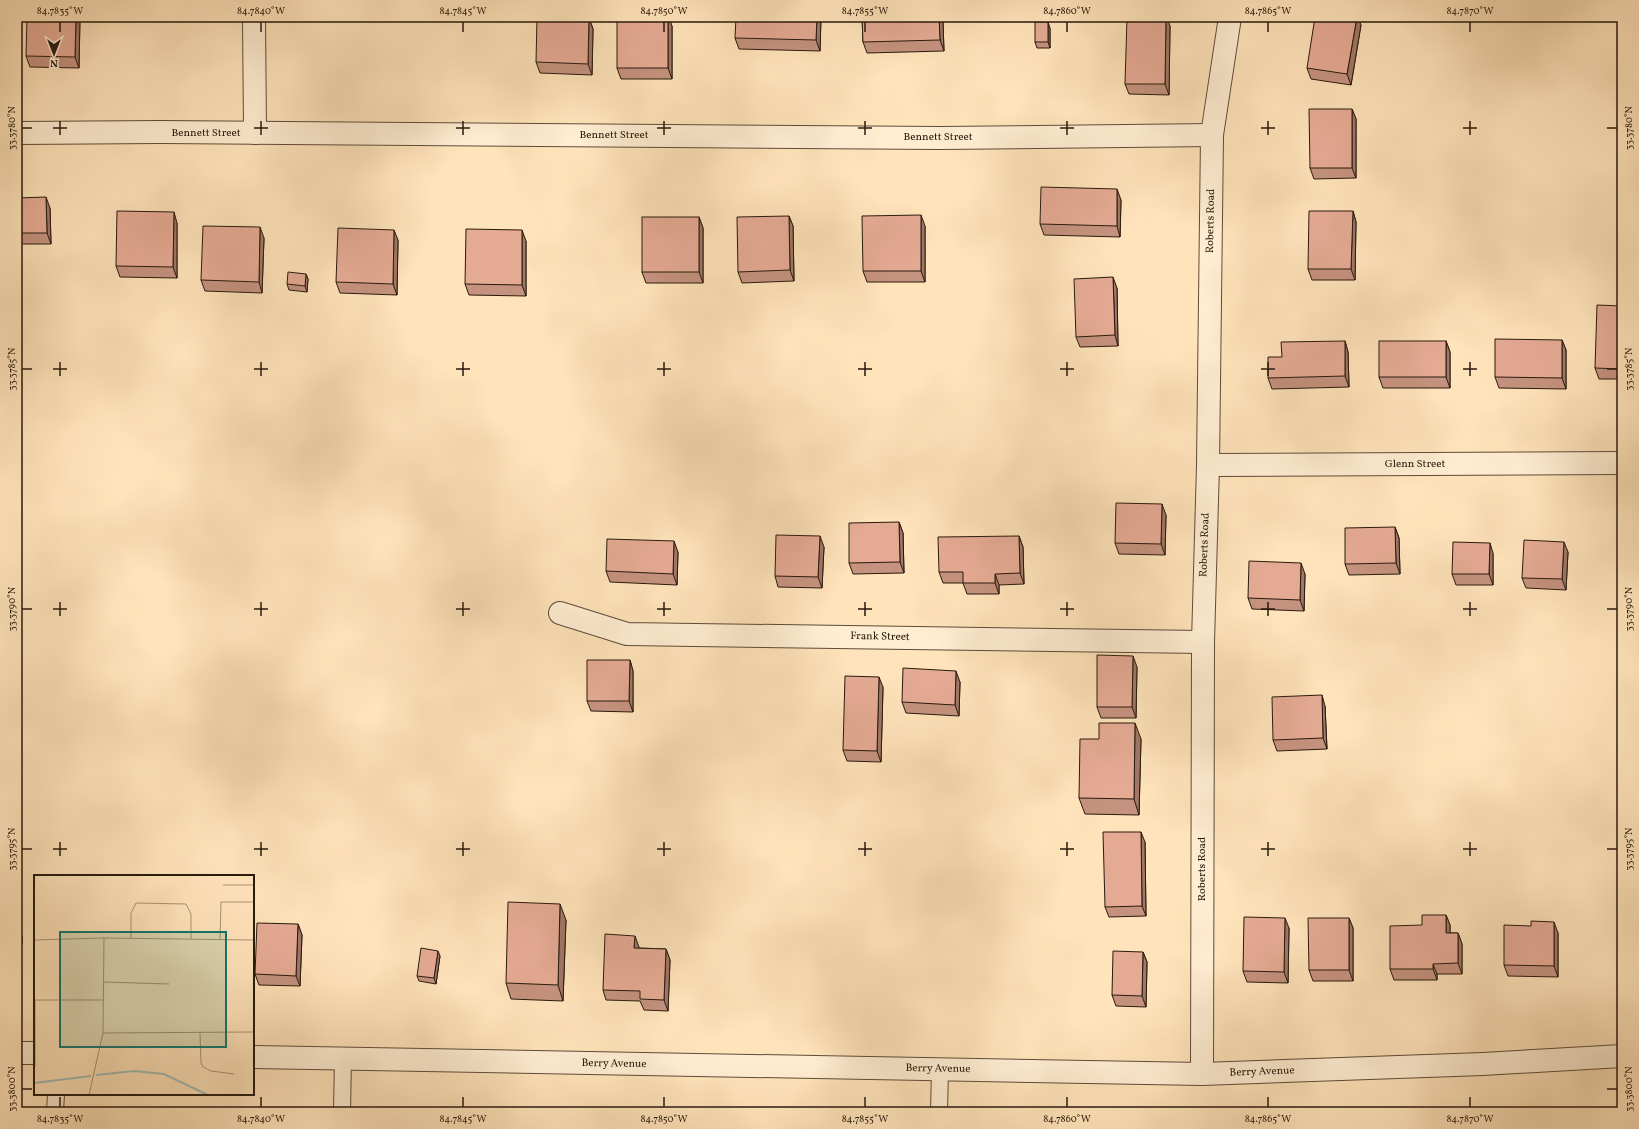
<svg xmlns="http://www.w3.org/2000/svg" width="1639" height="1129" font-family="Vollkorn,serif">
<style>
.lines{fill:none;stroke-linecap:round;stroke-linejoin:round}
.lane-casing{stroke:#5e4c38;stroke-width:18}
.street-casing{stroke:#5e4c38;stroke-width:24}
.lane{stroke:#ffedd2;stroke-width:16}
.street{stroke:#ffedd2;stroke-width:22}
.wall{fill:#c5927f;stroke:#281a0d}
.shaded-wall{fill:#a07768;stroke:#281a0d}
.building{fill:#e5aa94;stroke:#281a0d}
.ticks{fill:none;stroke:#281a0d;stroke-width:1.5}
.labels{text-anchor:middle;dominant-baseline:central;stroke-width:3;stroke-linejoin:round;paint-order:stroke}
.street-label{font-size:11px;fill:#281a0d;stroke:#ffedd2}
.inset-river{fill:none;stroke:#a2bdb8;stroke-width:2}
.inset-road{fill:none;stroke:#a99375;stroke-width:1}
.view{fill:#0f766e;fill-opacity:0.15;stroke:#0f766e;stroke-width:2}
.inset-edge{fill:none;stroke:#281a0d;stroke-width:2}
.neatline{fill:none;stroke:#281a0d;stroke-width:1.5}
.ticks-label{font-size:10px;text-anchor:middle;fill:#281a0d}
</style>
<rect width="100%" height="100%" fill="#ffe3ba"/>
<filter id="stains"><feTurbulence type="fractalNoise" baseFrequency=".005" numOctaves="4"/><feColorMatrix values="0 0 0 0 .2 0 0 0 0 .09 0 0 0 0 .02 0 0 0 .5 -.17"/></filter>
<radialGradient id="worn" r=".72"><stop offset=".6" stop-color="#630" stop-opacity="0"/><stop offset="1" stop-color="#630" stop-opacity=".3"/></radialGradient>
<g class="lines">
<g class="lane-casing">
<g id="lane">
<polyline points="55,1112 56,1094"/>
<polyline points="342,1112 343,1059"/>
<polyline points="939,1112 940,1070"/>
</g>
</g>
<g class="street-casing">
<g id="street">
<polyline points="254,17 255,133"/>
<polyline points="17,133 161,132 940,138 1212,135"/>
<polyline points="1208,465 1622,463"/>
<polyline points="560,613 627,634 1203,642"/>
<polyline points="17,1053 35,1053"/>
<polyline points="253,1057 1202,1074 1483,1064 1622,1056"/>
<polyline points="1202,1074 1203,642 1208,465 1212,135 1230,17"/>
</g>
</g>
<use href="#lane" class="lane"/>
<use href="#street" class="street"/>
</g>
<g class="wall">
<polygon points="821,17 820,51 739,49 735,38"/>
<polygon points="862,17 941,17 943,22 944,51 867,53 863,42"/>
<polygon points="1046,17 1090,17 1047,18"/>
<polygon points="80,18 79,68 30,67 26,56"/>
<polygon points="589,18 593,29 592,75 540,73 536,62"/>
<polygon points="1361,25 1351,85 1311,79 1307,68"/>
<polygon points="672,26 672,79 621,79 617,68"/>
<polygon points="1170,26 1169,95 1129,94 1125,84"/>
<polygon points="1050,28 1050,48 1037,48 1035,42"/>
<polygon points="1352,109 1356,119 1356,178 1314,179 1310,168"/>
<polygon points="17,198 50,208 51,244 17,244"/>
<polygon points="1121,200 1120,237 1044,235 1040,224"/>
<polygon points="1353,211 1356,222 1355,280 1312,280 1308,269"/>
<polygon points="789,216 793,226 794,281 742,283 738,272"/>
<polygon points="699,217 703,228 703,283 646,283 642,272"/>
<polygon points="177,223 177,278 120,277 116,266"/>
<polygon points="925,226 925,282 867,282 863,271"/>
<polygon points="264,238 262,293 205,291 201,280"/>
<polygon points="398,240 397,295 340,293 336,282"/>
<polygon points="526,241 526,296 469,295 465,284"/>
<polygon points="306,274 308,279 307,292 289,290 287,284"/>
<polygon points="1117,288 1118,346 1080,347 1076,337"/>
<polygon points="1622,306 1622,379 1599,379 1595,368"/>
<polygon points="1562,340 1566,350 1566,389 1499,388 1495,377"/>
<polygon points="1345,341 1348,352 1349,387 1272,389 1268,378 1282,357"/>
<polygon points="1446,341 1450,352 1450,388 1383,388 1379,377"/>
<polygon points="1166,515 1165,555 1119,554 1115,543"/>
<polygon points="899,522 903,533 904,573 853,574 849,563"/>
<polygon points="1395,527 1399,538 1400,574 1349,575 1345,564"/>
<polygon points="1019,536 1023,547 1024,584 999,585 999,594 967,594 963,583 943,583 939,572"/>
<polygon points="824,547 822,588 778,587 775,576"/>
<polygon points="678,552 677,585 610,582 606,571"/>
<polygon points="1568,552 1566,590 1526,588 1522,578"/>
<polygon points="1493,553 1493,585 1456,585 1452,574"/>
<polygon points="1305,574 1304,611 1252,609 1248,598"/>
<polygon points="630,660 633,671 633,712 591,711 587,701"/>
<polygon points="1137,667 1136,718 1101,718 1097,707"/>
<polygon points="960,682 959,716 906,713 902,702"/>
<polygon points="883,687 881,762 847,761 843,750"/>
<polygon points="1325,706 1327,749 1277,751 1273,740"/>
<polygon points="1099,739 1141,739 1139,815 1085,814 1079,798"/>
<polygon points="1145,842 1146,916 1109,917 1105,907"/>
<polygon points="1446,915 1450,925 1450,933 1458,933 1462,944 1462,974 1437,974 1437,980 1394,980 1390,969"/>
<polygon points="1349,918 1353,928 1353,981 1313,981 1309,970"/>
<polygon points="566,920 563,1001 511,999 506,983"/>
<polygon points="298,924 302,935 300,986 259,985 255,974"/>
<polygon points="1531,926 1558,933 1558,977 1508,976 1504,965"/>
<polygon points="17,927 18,927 22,937 22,944 17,944"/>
<polygon points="1289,928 1288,983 1247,982 1243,971"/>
<polygon points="639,947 639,948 666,949 670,960 668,1011 644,1010 640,1001 606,1000 603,990"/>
<polygon points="1143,952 1147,962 1146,1007 1116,1006 1112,995"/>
<polygon points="440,956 436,984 419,981 417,976"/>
</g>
<g class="shaded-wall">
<polygon points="76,17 79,17 80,18 79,68 75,57"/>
<polygon points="668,17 669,17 672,26 672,79 668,68"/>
<polygon points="817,17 821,17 820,51 816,40"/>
<polygon points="939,17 941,17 943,22 944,51 940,40"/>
<polygon points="1166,17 1167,17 1170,26 1169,95 1165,84"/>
<polygon points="1357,17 1358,17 1361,25 1351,85 1347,74"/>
<polygon points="589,18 593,29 592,75 588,64"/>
<polygon points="1048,22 1050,28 1050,48 1048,42"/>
<polygon points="1352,109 1356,119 1356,178 1352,168"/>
<polygon points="1117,189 1121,200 1120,237 1117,226"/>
<polygon points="46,197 50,208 51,244 47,233"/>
<polygon points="1353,211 1356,222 1355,280 1351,269"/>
<polygon points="174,212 177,223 177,278 173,267"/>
<polygon points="921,215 925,226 925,282 921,271"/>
<polygon points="789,216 793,226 794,281 790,270"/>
<polygon points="699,217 703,228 703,283 699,272"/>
<polygon points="260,227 264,238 262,293 259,282"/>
<polygon points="394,230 398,240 397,295 393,284"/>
<polygon points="522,230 526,241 526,296 522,285"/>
<polygon points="306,274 308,279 307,292 305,286"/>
<polygon points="1113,277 1117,288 1118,346 1115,335"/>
<polygon points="1562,340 1566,350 1566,389 1562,378"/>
<polygon points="1345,341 1348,352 1349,387 1345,376"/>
<polygon points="1446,341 1450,352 1450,388 1446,377"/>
<polygon points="1162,504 1166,515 1165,555 1161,544"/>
<polygon points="899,522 903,533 904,573 900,562"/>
<polygon points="1395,527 1399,538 1400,574 1396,563"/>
<polygon points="820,536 824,547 822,588 818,577"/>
<polygon points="1019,536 1023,547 1024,584 1020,573"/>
<polygon points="674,541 678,552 677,585 673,574"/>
<polygon points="1564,542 1568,552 1566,590 1562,579"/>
<polygon points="1490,543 1493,553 1493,585 1489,574"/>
<polygon points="1301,563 1305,574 1304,611 1300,600"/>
<polygon points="995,574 999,585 999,594 995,583"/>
<polygon points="1133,656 1137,667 1136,718 1132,707"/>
<polygon points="630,660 633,671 633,712 629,701"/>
<polygon points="956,671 960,682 959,716 955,705"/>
<polygon points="879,677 883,687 881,762 877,751"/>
<polygon points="1322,695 1325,706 1327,749 1323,738"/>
<polygon points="1135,723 1141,739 1139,815 1134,799"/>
<polygon points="1141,832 1145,842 1146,916 1142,906"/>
<polygon points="560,904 566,920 563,1001 558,985"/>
<polygon points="1446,915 1450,925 1450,944 1446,933"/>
<polygon points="1285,918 1289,928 1288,983 1284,972"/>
<polygon points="1349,918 1353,928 1353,981 1349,970"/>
<polygon points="1554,922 1558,933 1558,977 1554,966"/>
<polygon points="298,924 302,935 300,986 296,976"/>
<polygon points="18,927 22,937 22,944 18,933"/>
<polygon points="1458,933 1462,944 1462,974 1458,963"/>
<polygon points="635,936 639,947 638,959 634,948"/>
<polygon points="666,949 670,960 668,1011 664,1000"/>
<polygon points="438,951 440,956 436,984 434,978"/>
<polygon points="1143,952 1147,962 1146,1007 1142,996"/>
<polygon points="1433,964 1437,974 1437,980 1433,969"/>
</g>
<g class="building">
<polygon points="27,17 76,17 75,57 26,56"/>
<polygon points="537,17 589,18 588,64 536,62"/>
<rect x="617" y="17" width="51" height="51"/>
<polygon points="736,17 817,17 816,40 735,38"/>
<polygon points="862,17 939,17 940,40 863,42"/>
<polygon points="1127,17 1166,17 1165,84 1125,84"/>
<polygon points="1315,17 1357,17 1347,74 1307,68"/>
<rect x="1035" y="22" width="13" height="20"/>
<polygon points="1309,109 1352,109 1352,168 1310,168"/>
<polygon points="1041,187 1117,189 1117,226 1040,224"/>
<polygon points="46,197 47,233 17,233 17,198"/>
<polygon points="117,211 174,212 173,267 116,266"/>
<polygon points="1309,211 1353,211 1351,269 1308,269"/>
<polygon points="921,215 921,271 863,271 862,216"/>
<polygon points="789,216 790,270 738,272 737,217"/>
<rect x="642" y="217" width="57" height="55"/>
<polygon points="203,226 260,227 259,282 201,280"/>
<polygon points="338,228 394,230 393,284 336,282"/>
<polygon points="466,229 522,230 522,285 465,284"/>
<polygon points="288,272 306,274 305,286 287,284"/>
<polygon points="1113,277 1115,335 1076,337 1074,279"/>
<polygon points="1597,305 1622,306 1622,369 1595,368"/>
<polygon points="1495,339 1562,340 1562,378 1495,377"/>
<polygon points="1345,341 1345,376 1268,378 1268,357 1282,357 1281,342"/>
<rect x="1379" y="341" width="67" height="36"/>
<polygon points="1116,503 1162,504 1161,544 1115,543"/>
<polygon points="899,522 900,562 849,563 849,523"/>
<polygon points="1395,527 1396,563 1345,564 1345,528"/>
<polygon points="776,535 820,536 818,577 775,576"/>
<polygon points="1019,536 1020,573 995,574 995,583 963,583 963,572 939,572 938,537"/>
<polygon points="607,539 674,541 673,574 606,571"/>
<polygon points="1524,540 1564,542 1562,579 1522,578"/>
<polygon points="1453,542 1490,543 1489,574 1452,574"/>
<polygon points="1249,561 1301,563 1300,600 1248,598"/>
<polygon points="1097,655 1133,656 1132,707 1097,707"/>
<polygon points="587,660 630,660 629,701 587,701"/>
<polygon points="903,668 956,671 955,705 902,702"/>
<polygon points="845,676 879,677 877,751 843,750"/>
<polygon points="1322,695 1323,738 1273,740 1272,697"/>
<polygon points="1099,723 1135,723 1134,799 1079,798 1080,739 1099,739"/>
<polygon points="1103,832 1141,832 1142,906 1105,907"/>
<polygon points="508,902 560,904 558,985 506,983"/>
<polygon points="1422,915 1446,915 1446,933 1458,933 1458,963 1433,964 1433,969 1390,969 1390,926 1422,925"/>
<polygon points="1244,917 1285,918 1284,972 1243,971"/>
<polygon points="1308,918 1349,918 1349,970 1309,970"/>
<polygon points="1531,921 1554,922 1554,966 1504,965 1504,925 1531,926"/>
<polygon points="257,923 298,924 296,976 255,974"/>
<rect x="17" y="927" width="1" height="6"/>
<polygon points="605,934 635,936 634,948 666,949 664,1000 640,999 640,991 603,990"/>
<polygon points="421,948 438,951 434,978 417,976"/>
<polygon points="1113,951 1143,952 1142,996 1112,995"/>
</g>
<path class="ticks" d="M60,22V32M261,22V32M463,22V32M664,22V32M865,22V32M1067,22V32M1268,22V32M1470,22V32M60,121V135M261,121V135M463,121V135M664,121V135M865,121V135M1067,121V135M1268,121V135M1470,121V135M22,128H32M53,128H67M254,128H268M456,128H470M657,128H671M858,128H872M1060,128H1074M1261,128H1275M1463,128H1477M1607,128H1617M60,362V376M261,362V376M463,362V376M664,362V376M865,362V376M1067,362V376M1268,362V376M1470,362V376M22,369H32M53,369H67M254,369H268M456,369H470M657,369H671M858,369H872M1060,369H1074M1261,369H1275M1463,369H1477M1607,369H1617M60,602V616M261,602V616M463,602V616M664,602V616M865,602V616M1067,602V616M1268,602V616M1470,602V616M22,609H32M53,609H67M254,609H268M456,609H470M657,609H671M858,609H872M1060,609H1074M1261,609H1275M1463,609H1477M1607,609H1617M60,842V856M261,842V856M463,842V856M664,842V856M865,842V856M1067,842V856M1268,842V856M1470,842V856M22,849H32M53,849H67M254,849H268M456,849H470M657,849H671M858,849H872M1060,849H1074M1261,849H1275M1463,849H1477M1607,849H1617M22,1089H32M1607,1089H1617M60,1097V1107M261,1097V1107M463,1097V1107M664,1097V1107M865,1097V1107M1067,1097V1107M1268,1097V1107M1470,1097V1107"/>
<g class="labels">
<g class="street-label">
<text x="206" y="133">Bennett Street</text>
<text x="614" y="135">Bennett Street</text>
<text x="938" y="137">Bennett Street</text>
<text transform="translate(1211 221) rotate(-89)">Roberts Road</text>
<text x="1415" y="464">Glenn Street</text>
<text transform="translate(1205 545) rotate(-88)">Roberts Road</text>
<text transform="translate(880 637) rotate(1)">Frank Street</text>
<text transform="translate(1202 869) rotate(-90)">Roberts Road</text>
<text transform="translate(614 1064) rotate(1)">Berry Avenue</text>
<text transform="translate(938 1069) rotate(1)">Berry Avenue</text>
<text transform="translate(1262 1072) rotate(-2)">Berry Avenue</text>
</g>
</g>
<g transform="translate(34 875)">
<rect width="220" height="220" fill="#ffe3ba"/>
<path class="inset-river" d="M62,200L100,196L130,199L174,220M0,208L57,201"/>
<path class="inset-road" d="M189,10H220M97,63V38L102,28L152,29L157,39V64M0,65L70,63L220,65M186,65L187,27H220M70,107L135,109M0,125H69M1,125V192M69,158L220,157M166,158L167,188L169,192L177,196L200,199M55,220L69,158L70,63"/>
<path class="view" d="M26,57H192V172H26Z"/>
<rect width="220" height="220" class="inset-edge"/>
</g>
<rect width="1639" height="1129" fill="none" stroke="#ffe3ba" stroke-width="44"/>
<g transform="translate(54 54) rotate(180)" stroke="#ffedd2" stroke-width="3" paint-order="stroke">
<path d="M0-3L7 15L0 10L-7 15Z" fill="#281a0d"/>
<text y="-6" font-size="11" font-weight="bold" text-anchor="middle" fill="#281a0d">N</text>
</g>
<rect x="22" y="22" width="1595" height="1085" class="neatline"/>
<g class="ticks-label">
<text x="60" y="14">84.7835°W</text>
<text x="261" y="14">84.7840°W</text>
<text x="463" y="14">84.7845°W</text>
<text x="664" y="14">84.7850°W</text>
<text x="865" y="14">84.7855°W</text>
<text x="1067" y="14">84.7860°W</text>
<text x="1268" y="14">84.7865°W</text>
<text x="1470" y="14">84.7870°W</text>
<text transform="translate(1628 128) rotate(-90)" y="4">33.3780°N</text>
<text transform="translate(11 128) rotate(-90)" y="4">33.3780°N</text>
<text transform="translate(1628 369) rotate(-90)" y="4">33.3785°N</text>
<text transform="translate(11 369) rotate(-90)" y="4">33.3785°N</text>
<text transform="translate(1628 609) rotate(-90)" y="4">33.3790°N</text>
<text transform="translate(11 609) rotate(-90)" y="4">33.3790°N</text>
<text transform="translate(1628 849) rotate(-90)" y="4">33.3795°N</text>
<text transform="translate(11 849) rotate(-90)" y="4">33.3795°N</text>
<text transform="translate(1628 1089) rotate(-90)" y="4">33.3800°N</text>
<text transform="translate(11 1089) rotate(-90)" y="4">33.3800°N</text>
<text x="60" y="1122">84.7835°W</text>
<text x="261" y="1122">84.7840°W</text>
<text x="463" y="1122">84.7845°W</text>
<text x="664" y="1122">84.7850°W</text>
<text x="865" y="1122">84.7855°W</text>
<text x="1067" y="1122">84.7860°W</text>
<text x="1268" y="1122">84.7865°W</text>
<text x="1470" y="1122">84.7870°W</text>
</g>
<rect width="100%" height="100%" filter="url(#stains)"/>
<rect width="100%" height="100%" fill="url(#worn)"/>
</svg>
